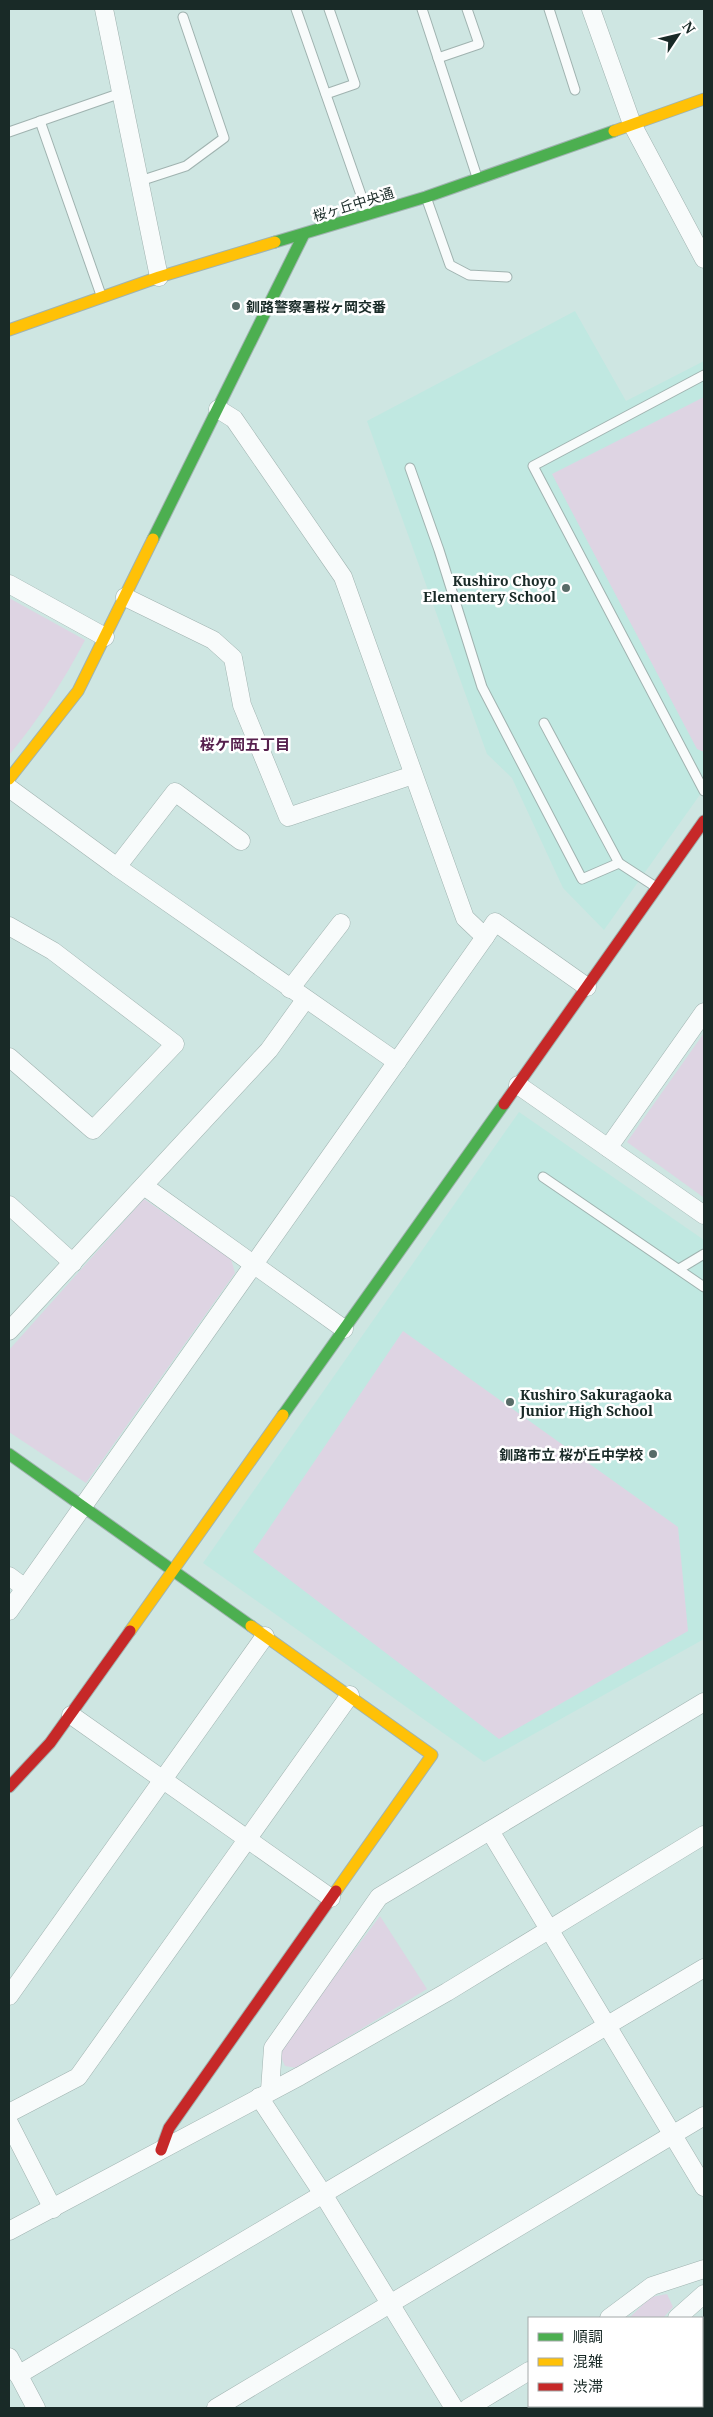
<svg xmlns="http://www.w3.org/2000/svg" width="713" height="2417" font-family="'Noto Serif','Noto Sans JP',serif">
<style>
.built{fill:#c0e8e1}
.green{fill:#ded4e3}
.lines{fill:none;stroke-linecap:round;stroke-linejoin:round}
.lane-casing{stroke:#a0b3b0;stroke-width:11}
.street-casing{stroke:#a0b3b0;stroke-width:19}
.fast-casing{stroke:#a0b3b0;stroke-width:13}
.slow-casing{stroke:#a0b3b0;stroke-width:13}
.jam-casing{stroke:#a0b3b0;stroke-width:13}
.lane{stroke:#f8fbfb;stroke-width:9}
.street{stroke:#f8fbfb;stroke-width:18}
.fast{stroke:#4caf50;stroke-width:11}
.slow{stroke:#ffc107;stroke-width:11}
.jam{stroke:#c62828;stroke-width:11}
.poi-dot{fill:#586c68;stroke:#fff;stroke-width:2}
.labels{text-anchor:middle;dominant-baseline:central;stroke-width:5;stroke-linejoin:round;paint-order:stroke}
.street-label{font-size:14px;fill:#192a27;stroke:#fff}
.poi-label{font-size:14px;font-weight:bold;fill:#192a27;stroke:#fff;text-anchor:start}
.neighbourhood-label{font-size:15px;font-weight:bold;fill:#56204d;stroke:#fff}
</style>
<rect width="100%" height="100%" fill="#cee6e2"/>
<g class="built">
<polygon points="575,311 626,401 704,361 704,789 604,930 563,888 512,778 487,754 367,421"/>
<polygon points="519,1112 704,1240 704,1639 484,1762 203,1563"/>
</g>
<g class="green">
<polygon points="704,397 704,752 697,749 552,474"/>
<path d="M9,598L85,640C63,682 39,719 9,755Z"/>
<polygon points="704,1033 704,1195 703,1197 627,1142"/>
<polygon points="144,1199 231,1259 235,1273 86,1483 9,1432 9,1350"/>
<polygon points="403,1331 678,1527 688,1631 499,1739 253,1552"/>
<polygon points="380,1916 427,1989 297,2068 285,2066 280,2055 287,2040"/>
<polygon points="667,2294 673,2307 663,2318 629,2318 651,2297"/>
</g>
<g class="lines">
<g class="lane-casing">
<g id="lane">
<polyline points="296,9 367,212"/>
<polyline points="422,9 477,177"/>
<polyline points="549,9 575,90"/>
<polyline points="438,58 479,44 467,9"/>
<polyline points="326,94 355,84 329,9"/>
<polyline points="40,121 101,295"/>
<polyline points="9,132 121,93"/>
<polyline points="140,181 186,166 224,138 183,17"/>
<polyline points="426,197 450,265 469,275 507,277"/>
<polyline points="704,375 533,466 704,791"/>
<polyline points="410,468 439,550 482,687 582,879 619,863 656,887"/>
<polyline points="544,723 619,863"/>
<polyline points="543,1177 704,1287"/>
<polyline points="679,1269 704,1254"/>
</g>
</g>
<g class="street-casing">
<g id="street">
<polyline points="104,9 159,277"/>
<polyline points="591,9 632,124 704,259"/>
<polyline points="218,409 234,419 343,577 465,918 485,937 495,922 587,987"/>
<polyline points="9,584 105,637"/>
<polyline points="125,597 213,640 233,658 242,705 288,817 413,775"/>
<polyline points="9,788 117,867 397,1062"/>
<polyline points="117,867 175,792 241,841"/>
<polyline points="9,926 53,951 175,1044 93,1130 9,1057"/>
<polyline points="290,989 341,923"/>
<polyline points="518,1085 704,1215"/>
<polyline points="608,1148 704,1012"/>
<polyline points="144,1186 344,1329"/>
<polyline points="9,1205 73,1263"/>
<polyline points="9,1331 269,1050 305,1000"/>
<polyline points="9,1576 25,1588"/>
<polyline points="9,1611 485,937"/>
<polyline points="71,1715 331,1898"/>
<polyline points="490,1831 704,2187"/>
<polyline points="9,1996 265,1636"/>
<polyline points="270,2090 273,2048 379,1897 704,1702"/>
<polyline points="259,2097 323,2194 454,2408"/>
<polyline points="9,2113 78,2077 350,1695"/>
<polyline points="9,2123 53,2209"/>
<polyline points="9,2231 300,2076 447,1992 704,1835"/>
<polyline points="609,2318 652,2286 704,2269"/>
<polyline points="677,2318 704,2294"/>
<polyline points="702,2350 704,2348"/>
<polyline points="9,2357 36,2408"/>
<polyline points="18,2375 704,1968"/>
<polyline points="216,2408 704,2116"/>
<polyline points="468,2408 529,2371"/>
<polyline points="602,2408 604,2406"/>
<polyline points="639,2408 642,2406"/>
</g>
</g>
<g class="fast-casing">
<g id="fast">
<polyline points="275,242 426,197 614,131"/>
<polyline points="153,539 303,236"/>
<polyline points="283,1415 504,1104"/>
<polyline points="9,1454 251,1626"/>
</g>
</g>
<g class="slow-casing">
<g id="slow">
<polyline points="614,131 704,99"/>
<polyline points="9,330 159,277 275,242"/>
<polyline points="9,779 78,691 153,539"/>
<polyline points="251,1626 432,1755 336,1891"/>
<polyline points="130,1631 283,1415"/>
</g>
</g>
<g class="jam-casing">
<g id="jam">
<polyline points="504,1104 704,821"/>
<polyline points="9,1787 50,1743 130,1631"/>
<polyline points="161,2150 169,2128 336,1891"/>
</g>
</g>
<use href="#lane" class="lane"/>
<use href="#street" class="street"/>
<use href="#fast" class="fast"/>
<use href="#slow" class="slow"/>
<use href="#jam" class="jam"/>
</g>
<g class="poi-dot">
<circle cx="236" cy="306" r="5"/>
<circle cx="566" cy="588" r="5"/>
<circle cx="510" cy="1402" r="5"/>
<circle cx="653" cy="1454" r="5"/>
</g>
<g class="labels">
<g class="street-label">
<text transform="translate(353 204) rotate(-17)">桜ヶ丘中央通</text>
</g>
<g class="poi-label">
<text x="246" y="306">釧路警察署桜ヶ岡交番</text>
<text x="556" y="580" text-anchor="end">Kushiro Choyo<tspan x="556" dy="16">Elementery School</tspan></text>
<text x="520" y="1394">Kushiro Sakuragaoka<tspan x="520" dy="16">Junior High School</tspan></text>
<text x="643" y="1454" text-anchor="end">釧路市立 桜が丘中学校</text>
</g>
<g class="neighbourhood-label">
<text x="245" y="744">桜ケ岡五丁目</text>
</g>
</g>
<rect width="713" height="2417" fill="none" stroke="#192a27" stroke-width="20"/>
<rect x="528" y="2317" width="175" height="90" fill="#ffffff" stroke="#a3aaa9"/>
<rect x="538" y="2333" width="25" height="8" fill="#4caf50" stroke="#a3aaa9"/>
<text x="573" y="2342" font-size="15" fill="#192a27">順調</text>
<rect x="538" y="2358" width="25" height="8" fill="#ffc107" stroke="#a3aaa9"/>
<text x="573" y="2367" font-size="15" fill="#192a27">混雑</text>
<rect x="538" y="2383" width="25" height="8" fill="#c62828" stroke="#a3aaa9"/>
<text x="573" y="2392" font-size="15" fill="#192a27">渋滞</text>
<g transform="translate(678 35) rotate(55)" stroke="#ffffff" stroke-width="4" paint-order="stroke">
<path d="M0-4L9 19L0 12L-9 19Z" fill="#192a27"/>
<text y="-8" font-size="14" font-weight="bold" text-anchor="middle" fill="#192a27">N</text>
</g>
</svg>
